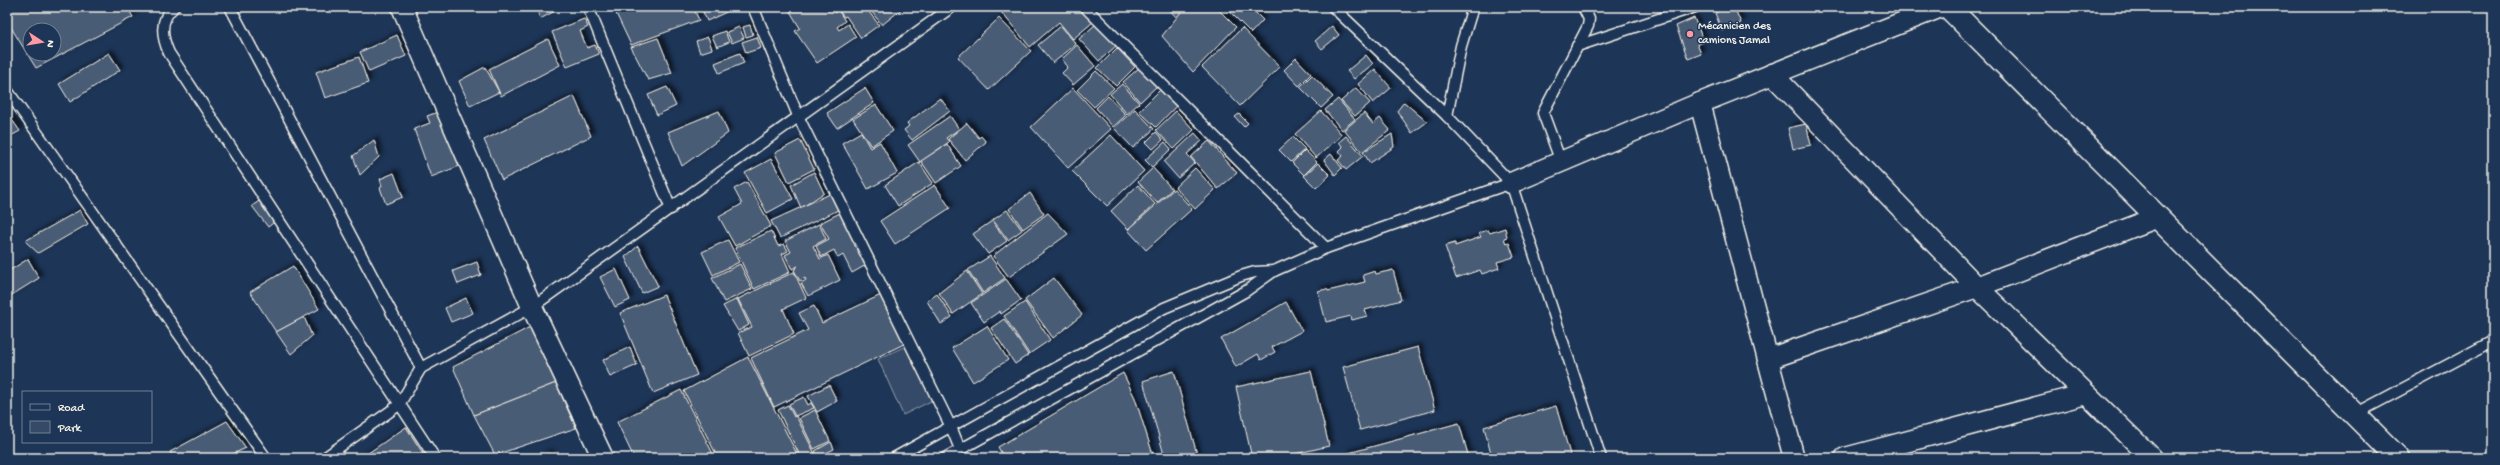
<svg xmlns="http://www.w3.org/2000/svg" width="2500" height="465" font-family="'Gochi Hand',sans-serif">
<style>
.green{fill:#354a67;stroke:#949ea8}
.building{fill:#485b74;stroke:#f4f1e8;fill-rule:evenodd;filter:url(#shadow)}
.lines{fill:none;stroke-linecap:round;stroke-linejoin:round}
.service-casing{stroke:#f4f1e8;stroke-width:13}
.minor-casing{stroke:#f4f1e8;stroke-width:23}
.tertiary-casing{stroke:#f4f1e8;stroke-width:25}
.service{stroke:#1d3557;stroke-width:10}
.minor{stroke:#1d3557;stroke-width:20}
.tertiary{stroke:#1d3557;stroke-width:22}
.poi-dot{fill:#ff9aa2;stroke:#1d3557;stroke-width:1.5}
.labels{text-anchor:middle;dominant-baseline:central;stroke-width:3;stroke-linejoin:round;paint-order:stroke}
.poi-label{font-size:12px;fill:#f4f1e8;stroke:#1d3557;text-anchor:start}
</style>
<defs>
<filter id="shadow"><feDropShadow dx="3.5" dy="-3.5" stdDeviation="2" flood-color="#0009"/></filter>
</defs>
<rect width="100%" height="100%" fill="#1d3557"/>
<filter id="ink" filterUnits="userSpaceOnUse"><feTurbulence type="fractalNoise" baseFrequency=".025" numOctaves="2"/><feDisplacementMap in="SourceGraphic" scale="8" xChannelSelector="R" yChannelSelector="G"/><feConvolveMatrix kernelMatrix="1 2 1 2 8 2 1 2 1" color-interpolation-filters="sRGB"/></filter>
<g filter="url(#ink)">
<polygon class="green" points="908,345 933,400 903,415 878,359"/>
<g class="building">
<path d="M7,7H127L133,17L36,68L7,21ZM30,30H54V54H30Z"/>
<polygon points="536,7 553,7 555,11 540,19"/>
<polygon points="613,7 693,7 699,20 631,45"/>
<polygon points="701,7 737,7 707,21"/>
<polygon points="790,7 831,7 835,13 838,10 845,21 837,27 839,30 848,24 856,37 817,63 795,31 800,28 788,8"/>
<polygon points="836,7 865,7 879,25 861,38 846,16 844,17"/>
<polygon points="868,7 904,7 882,25"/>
<polygon points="997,7 1068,7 1071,10 1080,7 1093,22 1073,39 1059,22 1030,47"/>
<polygon points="1167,7 1185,7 1177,18"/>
<polygon points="1185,7 1216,7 1236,27 1193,72 1162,36"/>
<polygon points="1225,7 1250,7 1263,20 1251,33"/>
<polygon points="1729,7 1734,7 1741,23 1722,31 1715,13"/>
<polygon points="999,18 1031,51 989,90 958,57"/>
<polygon points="1694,18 1704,42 1697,44 1701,54 1688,59 1676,26"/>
<polygon points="584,19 588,27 580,31 587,48 595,45 599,54 567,67 552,32"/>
<polygon points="1096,24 1116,46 1099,61 1079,39"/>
<polygon points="750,25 753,35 746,37 743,27"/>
<polygon points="1061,26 1076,44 1053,63 1038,45"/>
<polygon points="1332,26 1339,35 1322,49 1315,41"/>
<polygon points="739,27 744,38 732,43 727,32"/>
<polygon points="1242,28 1280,67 1240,106 1202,67"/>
<polygon points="725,31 729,42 717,47 712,36"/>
<polygon points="397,35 406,56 369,72 360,52"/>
<polygon points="708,37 712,49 700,53 696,41"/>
<polygon points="757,37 761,48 746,53 742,42"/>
<polygon points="658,38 672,73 648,80 631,47"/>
<polygon points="548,39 560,65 501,96 489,69"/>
<polygon points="1077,45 1095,66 1073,85 1062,73 1068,67 1062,59"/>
<polygon points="1117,48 1135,67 1116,86 1097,68"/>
<polygon points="109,53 120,70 70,102 59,84"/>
<polygon points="740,53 744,63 719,73 715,63"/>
<polygon points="1366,55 1373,64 1354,79 1347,71"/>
<polygon points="359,57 368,83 325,98 316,72"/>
<polygon points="1296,58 1311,74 1299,86 1284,70"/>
<polygon points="485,67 499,92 470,106 459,81"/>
<polygon points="1140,67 1157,86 1140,102 1123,82"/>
<polygon points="1375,69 1391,88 1373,103 1358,84"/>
<polygon points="1096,71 1114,88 1094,107 1077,90"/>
<polygon points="1312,75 1333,97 1321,108 1300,87"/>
<polygon points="1122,84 1139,103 1127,114 1110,94"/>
<polygon points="667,87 676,106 657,115 648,95"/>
<polygon points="865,88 874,103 837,128 827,113"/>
<polygon points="1073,88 1111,129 1068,168 1031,127"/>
<polygon points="1356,88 1370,103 1355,116 1341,101"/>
<polygon points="1161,89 1177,105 1156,127 1139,111"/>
<polygon points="574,96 591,136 502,180 484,140"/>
<polygon points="1108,96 1126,115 1113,127 1096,108"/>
<polygon points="940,98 950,111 912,140 904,130 909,126 907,123"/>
<polygon points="1338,99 1355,119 1342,130 1325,110"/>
<polygon points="1404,102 1427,122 1412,133 1397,111"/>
<polygon points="876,105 893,131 871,146 853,119"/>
<polygon points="1135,109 1154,129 1133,148 1114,128"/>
<polygon points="719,111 728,133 682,166 668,132"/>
<polygon points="1176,111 1194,130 1174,149 1156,130"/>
<polygon points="1321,111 1342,135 1316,158 1295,134"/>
<polygon points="438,112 462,165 431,177 414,129 430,123 427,116"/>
<polygon points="7,113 20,131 7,138"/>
<polygon points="1364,113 1373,124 1380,118 1390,130 1362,152 1344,130"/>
<polygon points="1239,114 1248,123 1244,127 1235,117"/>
<polygon points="950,116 959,129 946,138 949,142 920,162 908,145"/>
<polygon points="967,123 979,138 981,136 986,142 965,160 948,139"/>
<polygon points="1806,124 1811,145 1793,149 1788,128"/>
<polygon points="861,132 870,148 880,142 897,173 868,189 842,143"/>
<polygon points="1156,132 1163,140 1153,149 1146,142"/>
<polygon points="1195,133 1202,141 1187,154 1195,163 1178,178 1164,162"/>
<polygon points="1392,134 1394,147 1370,163 1363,152"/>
<polygon points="1111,135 1144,171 1107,206 1072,171"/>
<polygon points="1346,136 1363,156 1346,170 1338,160 1343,156 1339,151 1343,147 1339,142"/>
<polygon points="1293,137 1305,149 1291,162 1279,150"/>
<polygon points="374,140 379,157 360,175 353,156"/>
<polygon points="800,140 814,169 789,182 775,153"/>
<polygon points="1209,141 1237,173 1218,189 1191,157"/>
<polygon points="1165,142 1171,149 1152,167 1145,160"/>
<polygon points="947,144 961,166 936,183 921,161"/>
<polygon points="1305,150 1317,162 1304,175 1292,163"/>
<polygon points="1331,154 1342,168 1335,175 1324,160"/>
<polygon points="771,159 793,199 767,213 745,173"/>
<polygon points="919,162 933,183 898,206 885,185"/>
<polygon points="1318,163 1330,175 1316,188 1304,176"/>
<polygon points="1153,168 1172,189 1157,203 1138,182"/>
<polygon points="1195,168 1215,190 1195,209 1175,187"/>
<polygon points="814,172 824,193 801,208 791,185"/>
<polygon points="394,173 403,197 386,204 380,188 382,186 380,179"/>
<polygon points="747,182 771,226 735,246 719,217 742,204 734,189"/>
<polygon points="935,185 950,208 895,244 880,221"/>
<polygon points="1138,185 1155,204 1128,229 1111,211"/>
<polygon points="1174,189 1192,209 1146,250 1128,230"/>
<polygon points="1030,193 1044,214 1023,229 1009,209"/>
<polygon points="830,194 838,210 780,238 771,221"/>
<polygon points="262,199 277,220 268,227 252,206"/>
<polygon points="80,210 88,224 38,253 25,241"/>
<polygon points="1007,210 1022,230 1008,240 993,220"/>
<polygon points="842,212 868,264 852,273 843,255 838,258 834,250 821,257 816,246 829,239 820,223"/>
<polygon points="1048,213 1068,234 1009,277 993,256"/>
<polygon points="992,221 1007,241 988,254 973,234"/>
<polygon points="819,224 826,239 813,246 820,259 828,255 840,280 808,296 801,283 806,280 805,278 800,281 794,270 798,266 792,269 785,255 791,252 785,241"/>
<polygon points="1505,228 1507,237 1504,238 1506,244 1509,243 1514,257 1497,262 1499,268 1482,274 1480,270 1456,278 1445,246 1455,243 1455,246 1481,237 1479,233 1488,230 1490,233"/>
<polygon points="771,231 778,246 784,244 788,251 782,254 790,272 754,289 735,248"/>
<polygon points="728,240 739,262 713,275 702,252"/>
<polygon points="638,246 658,286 642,293 625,257"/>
<polygon points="990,256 1005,278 983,293 968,270"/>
<polygon points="28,259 39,278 7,298 7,272"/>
<polygon points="477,262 481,275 458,284 453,271"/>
<polygon points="740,264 752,289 724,302 712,278"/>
<polygon points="293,266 319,309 276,332 250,292"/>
<polygon points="616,269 630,300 615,307 600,277"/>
<polygon points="1393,270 1401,300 1365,310 1367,316 1352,320 1351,316 1326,322 1318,291 1327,289 1328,291 1365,282 1363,275 1375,271 1376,274"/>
<polygon points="967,271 982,294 953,314 939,293"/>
<polygon points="794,272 806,298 783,309 794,334 749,356 738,333 752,327 738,299"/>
<polygon points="1054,278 1082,315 1053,338 1025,300"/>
<polygon points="1006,279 1021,300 1001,314 1000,311 984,322 971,303"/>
<polygon points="883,294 906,343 774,407 751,358 808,330 799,313 814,306 822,323"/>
<polygon points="937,294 952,317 941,324 927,301"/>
<polygon points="664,295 697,375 653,393 620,313"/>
<polygon points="466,298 473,313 451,322 445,308"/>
<polygon points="737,299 749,325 738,331 723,306"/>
<polygon points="1025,302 1050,340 1029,354 1004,316"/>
<polygon points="1286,302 1302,331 1272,347 1275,352 1261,360 1258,354 1236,367 1221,339"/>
<polygon points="304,317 312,336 291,354 276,332"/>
<polygon points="1004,319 1028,355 1015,364 991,328"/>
<polygon points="534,325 556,383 474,415 453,367"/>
<polygon points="987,326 1008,360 973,382 952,348"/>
<polygon points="630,347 637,365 610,377 603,360"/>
<polygon points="1418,347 1435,410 1360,430 1343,367"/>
<polygon points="748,357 799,458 718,458 684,391"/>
<polygon points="1174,371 1198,458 1165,458 1143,381"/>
<polygon points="1311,371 1329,446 1277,458 1252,458 1236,387"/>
<polygon points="1123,373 1135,398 1154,458 1004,458 998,447"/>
<polygon points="556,383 576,428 495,455 474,415"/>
<polygon points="829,385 837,401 817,412 808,396"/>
<polygon points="681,390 715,458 634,458 617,422"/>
<polygon points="804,397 808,405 811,403 814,408 795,416 789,404"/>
<polygon points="788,405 794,417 796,416 817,458 801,458 778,410"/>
<polygon points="1556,406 1571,458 1492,458 1484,427"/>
<polygon points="815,410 830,441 814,449 799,418"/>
<polygon points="227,421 246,448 224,458 173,458 170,452"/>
<polygon points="1459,423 1469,458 1346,458 1345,454"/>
<polygon points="406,427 426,458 361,458"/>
<polygon points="831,442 834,449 818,457 815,451"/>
<polygon points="549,453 552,458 538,458"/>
</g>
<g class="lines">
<g class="service-casing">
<g id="service">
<path d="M174,7C159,19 162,38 169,53L435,458"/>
<polyline points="230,7 421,368"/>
<polyline points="588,7 671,209"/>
<polyline points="753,7 799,118 951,427 960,449"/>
<polyline points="1085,7 1326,248"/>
<polyline points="1333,7 1447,116 1511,183 1601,458"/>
<polyline points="1577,46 1695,7"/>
<polyline points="7,90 266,458"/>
<polyline points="1447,116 1461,46 1473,7"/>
<polyline points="1561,162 1543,113 1588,26 1589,19 1583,7"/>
<polyline points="2355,414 2493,341"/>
<polyline points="324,458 399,405 421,368 532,307 952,7"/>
<polyline points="894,458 1164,308 1241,276 1255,272 1274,271"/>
<polyline points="945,458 1246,291 1274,271 1326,248 1511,183"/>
</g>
</g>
<g class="minor-casing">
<g id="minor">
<polyline points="402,7 532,307 603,458"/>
<polyline points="1772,74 1977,287 2152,458"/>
<polyline points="1700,103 1794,458"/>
<polyline points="1511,183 1700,103 1941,7"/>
<polyline points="1768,359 1977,287 2158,217"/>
<polyline points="1845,458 2086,394"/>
</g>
</g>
<g class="tertiary-casing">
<polyline id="tertiary" points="1948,7 2398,458"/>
</g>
<use href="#service" class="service"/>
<use href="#minor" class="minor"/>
<use href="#tertiary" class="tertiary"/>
</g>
</g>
<circle class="poi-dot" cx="1690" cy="34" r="4"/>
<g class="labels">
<g class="poi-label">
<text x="1698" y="27">Mécanicien des<tspan x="1698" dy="14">camions Jamal</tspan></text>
</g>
</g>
<rect width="2500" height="465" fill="none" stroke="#1d3557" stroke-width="24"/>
<rect x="12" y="12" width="2476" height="441" fill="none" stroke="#f4f1e8" stroke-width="1.5" filter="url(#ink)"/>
<rect x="22" y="391" width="130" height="52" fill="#1d3557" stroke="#738091"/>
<rect x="30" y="404" width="20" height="6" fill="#1d3557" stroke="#738091"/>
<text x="58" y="411" font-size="12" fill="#f4f1e8">Road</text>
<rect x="30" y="421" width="20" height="12" fill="#354a67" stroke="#738091"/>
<text x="58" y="431" font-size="12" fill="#f4f1e8">Park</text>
<g transform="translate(42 42) rotate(102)"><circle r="19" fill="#1d3557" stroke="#738091"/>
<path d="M0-3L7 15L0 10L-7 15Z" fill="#ff9aa2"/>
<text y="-6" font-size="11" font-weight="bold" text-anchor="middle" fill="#f4f1e8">N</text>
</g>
</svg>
